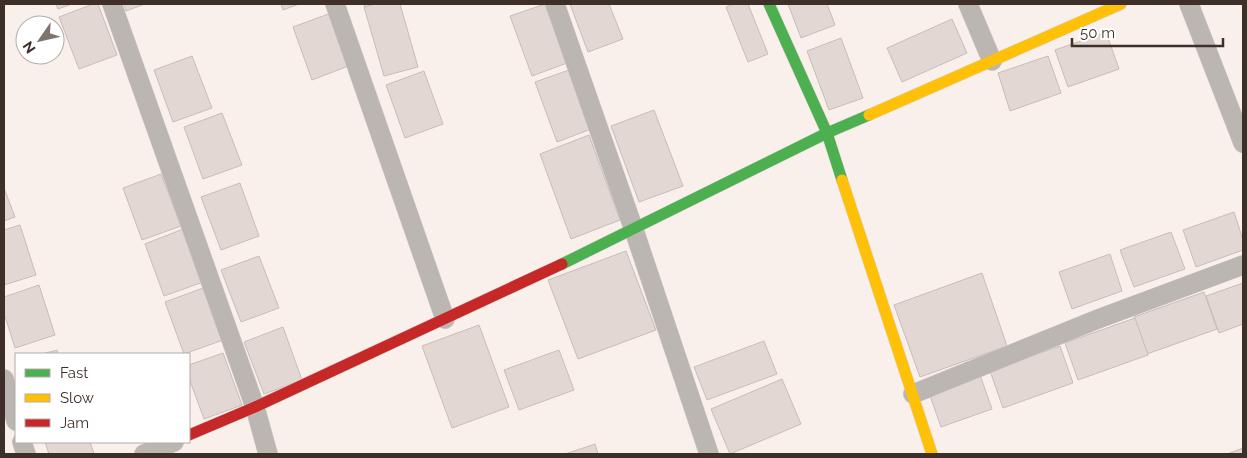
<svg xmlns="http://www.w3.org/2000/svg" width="1247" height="458" font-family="Raleway,sans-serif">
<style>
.building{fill:#e2d7d2;stroke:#c8bdb8}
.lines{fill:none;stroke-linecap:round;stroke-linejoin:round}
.street-casing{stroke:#d7ceca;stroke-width:20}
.fast-casing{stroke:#d7ceca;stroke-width:12}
.slow-casing{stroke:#d7ceca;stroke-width:12}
.jam-casing{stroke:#d7ceca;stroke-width:12}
.street{stroke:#bcb6b2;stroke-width:19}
.fast{stroke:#4caf50;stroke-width:11}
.slow{stroke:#ffc107;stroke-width:11}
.jam{stroke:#c62828;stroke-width:11}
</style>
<rect width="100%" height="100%" fill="#f9f0ec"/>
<g class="building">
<polygon points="56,4 72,4 58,9"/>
<polygon points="93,4 98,4 117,55 79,69 59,17"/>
<polygon points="124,4 145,4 126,11"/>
<polygon points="281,4 299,4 283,10"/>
<polygon points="364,4 380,4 365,8"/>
<polygon points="375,4 400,4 418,67 384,76 364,7"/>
<polygon points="545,4 567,63 532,76 510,16"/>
<polygon points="570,4 609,4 623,39 588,52"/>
<polygon points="734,4 748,4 768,54 748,62 726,7"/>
<polygon points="788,4 827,4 835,25 801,38"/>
<polygon points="331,13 351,65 312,80 293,27"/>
<polygon points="952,19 967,53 902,82 887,48"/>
<polygon points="1106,32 1119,69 1068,87 1055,50"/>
<polygon points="841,38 863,98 829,110 807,51"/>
<polygon points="192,56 212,108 173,122 154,70"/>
<polygon points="1048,56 1061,93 1010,111 998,73"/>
<polygon points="569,70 591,129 557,142 535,82"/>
<polygon points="424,71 443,124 405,138 386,85"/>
<polygon points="654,110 683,186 639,202 611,126"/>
<polygon points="222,113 242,165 203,179 184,127"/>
<polygon points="589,135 620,220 571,239 540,154"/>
<polygon points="161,174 181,226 142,240 123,188"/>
<polygon points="240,183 259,236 221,250 201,197"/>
<polygon points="4,188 15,217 4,221"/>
<polygon points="1234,212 1243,240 1243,250 1196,267 1183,230"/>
<polygon points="20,225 36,275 4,285 4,230"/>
<polygon points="183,229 203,282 164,296 145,244"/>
<polygon points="1171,232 1185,269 1134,287 1120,250"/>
<polygon points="626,251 656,330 578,359 548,280"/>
<polygon points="1110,254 1122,291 1072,309 1059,272"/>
<polygon points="259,256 279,308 241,322 221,270"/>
<polygon points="982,273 1007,346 920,377 894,305"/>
<polygon points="1243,283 1243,324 1219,333 1206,296"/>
<polygon points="39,285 55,335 15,348 4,313 4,297"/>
<polygon points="203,288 223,340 184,354 165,302"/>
<polygon points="1204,292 1217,329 1147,354 1134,317"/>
<polygon points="1135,318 1148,355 1078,380 1065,343"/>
<polygon points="479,325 509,407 452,428 422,346"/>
<polygon points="283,327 302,380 264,394 244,342"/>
<polygon points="764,341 777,374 707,400 694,367"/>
<polygon points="1060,346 1073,383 1003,408 990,371"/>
<polygon points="57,350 58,354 42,354"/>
<polygon points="559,350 574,390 519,410 504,370"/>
<polygon points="223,353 242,405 204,419 189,378 189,365"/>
<polygon points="979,372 992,409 941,427 928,390"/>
<polygon points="782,379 801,424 730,454 711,409"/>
<polygon points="45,442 90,442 94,454 49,454"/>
<polygon points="595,444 598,454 565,454"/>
<polygon points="1243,448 1243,454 1227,454"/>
</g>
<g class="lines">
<g class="street-casing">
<g id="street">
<polyline points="112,4 255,407 268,454"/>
<polyline points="335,4 445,319"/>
<polyline points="555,4 634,230 709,454"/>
<polyline points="968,4 992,61"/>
<polyline points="1189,4 1243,143"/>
<polyline points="4,379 16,421"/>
<polyline points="913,394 1098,319 1243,265"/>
<polyline points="22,442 26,454"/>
<polyline points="144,454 174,442"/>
</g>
</g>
<g class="fast-casing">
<g id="fast">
<polyline points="769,4 827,133 842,180"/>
<polyline points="562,264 827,133 869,115"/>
</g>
</g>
<g class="slow-casing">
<g id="slow">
<polyline points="869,115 1121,4"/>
<polyline points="842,180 932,454"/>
</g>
</g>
<g class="jam-casing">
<polyline id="jam" points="189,435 255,407 562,264"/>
</g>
<use href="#street" class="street"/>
<use href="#fast" class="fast"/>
<use href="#slow" class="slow"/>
<use href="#jam" class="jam"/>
</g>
<rect width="1247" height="458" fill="none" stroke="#3e3029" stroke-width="10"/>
<rect x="15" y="353" width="175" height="90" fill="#ffffff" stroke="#b2aca9"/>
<rect x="25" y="369" width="25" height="8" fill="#4caf50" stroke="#b2aca9"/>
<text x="60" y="378" font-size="15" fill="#3e3029">Fast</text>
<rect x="25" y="394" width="25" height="8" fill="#ffc107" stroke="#b2aca9"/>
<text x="60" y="403" font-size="15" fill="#3e3029">Slow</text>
<rect x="25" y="419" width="25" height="8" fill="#c62828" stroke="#b2aca9"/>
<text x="60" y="428" font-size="15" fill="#3e3029">Jam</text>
<g transform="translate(40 40) rotate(236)"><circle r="24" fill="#ffffff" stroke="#b2aca9"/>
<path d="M0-4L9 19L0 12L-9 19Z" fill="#7f736d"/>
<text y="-8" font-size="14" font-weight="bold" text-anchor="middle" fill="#3e3029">N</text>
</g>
<path d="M1072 38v8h151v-8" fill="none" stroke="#3e3029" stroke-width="2.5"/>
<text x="1080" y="38" font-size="15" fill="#3e3029" stroke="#ffffff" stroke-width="4" paint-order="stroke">50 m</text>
</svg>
